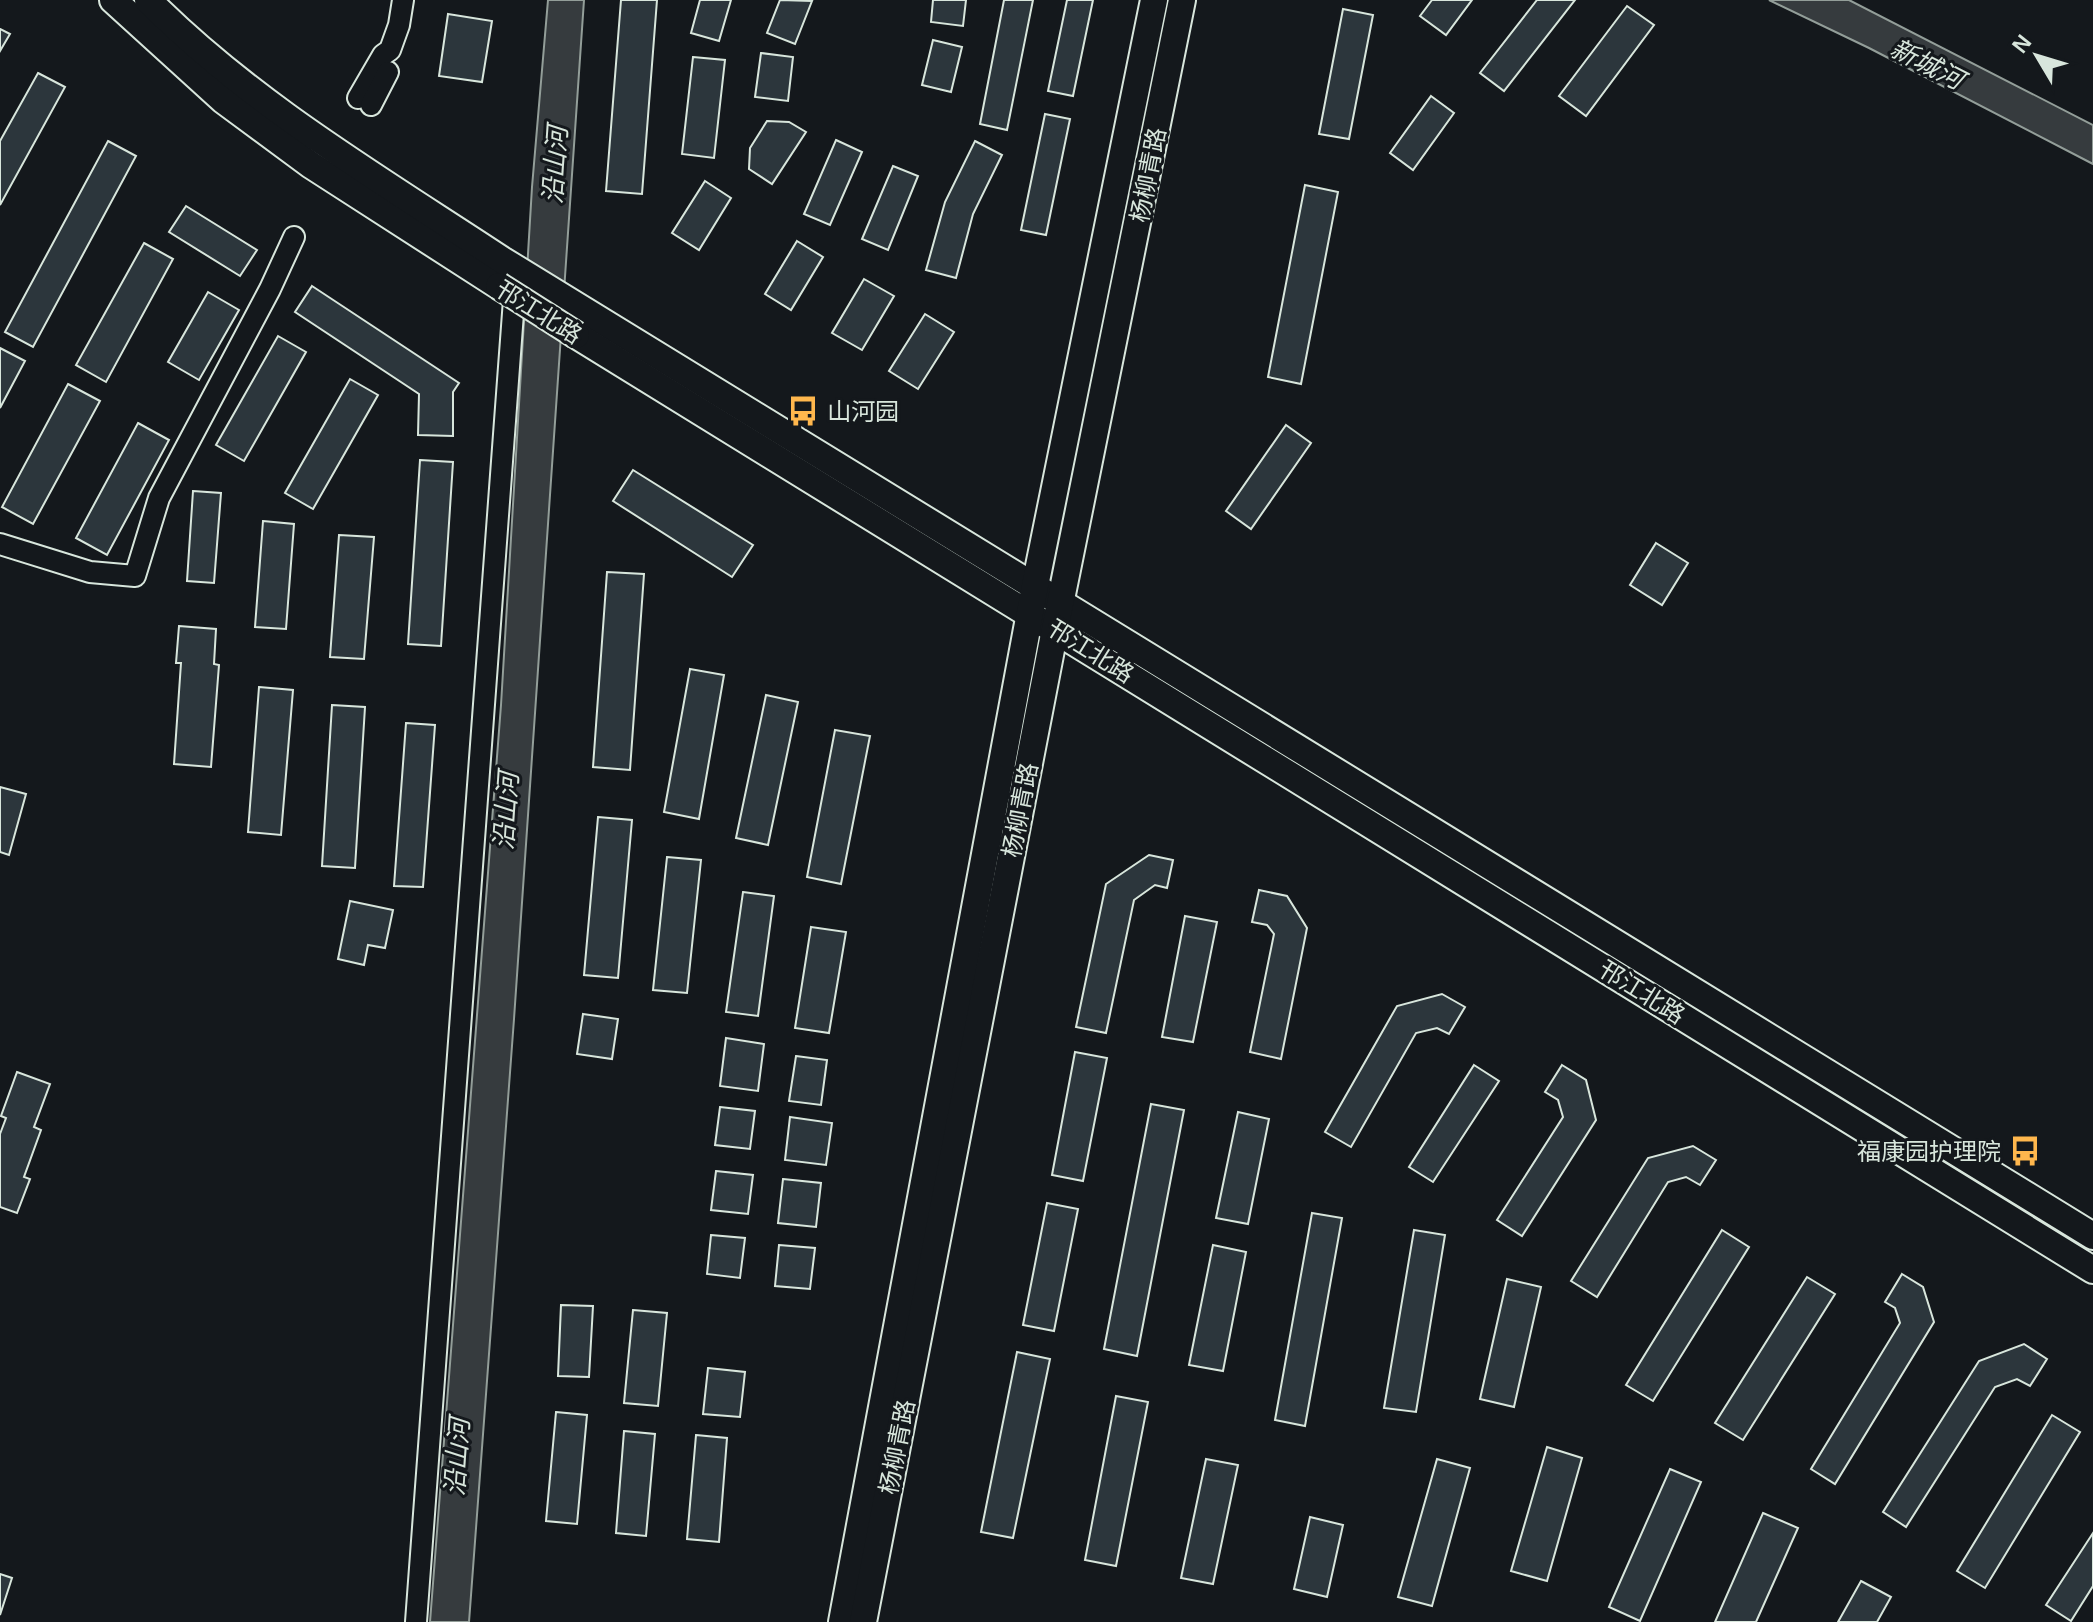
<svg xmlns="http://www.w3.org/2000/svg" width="2093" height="1622" font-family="Helvetica,'Noto Sans SC',sans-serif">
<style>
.water{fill:#363b3e;stroke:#939e99;stroke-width:2}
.building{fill:#2c363c;stroke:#d8e6dc;stroke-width:2}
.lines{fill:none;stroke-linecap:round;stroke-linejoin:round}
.minor-casing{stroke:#d8e6dc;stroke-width:24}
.major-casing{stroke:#d8e6dc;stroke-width:30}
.minor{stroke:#14181c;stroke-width:20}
.major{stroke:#14181c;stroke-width:26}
.major-bridge-casing{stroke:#d8e6dc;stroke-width:30;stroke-linecap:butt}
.major-bridge{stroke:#14181c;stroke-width:26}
.labels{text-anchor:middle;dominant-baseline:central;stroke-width:6;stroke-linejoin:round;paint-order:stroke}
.street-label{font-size:24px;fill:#d8e6dc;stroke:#14181c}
.poi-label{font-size:24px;fill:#d8e6dc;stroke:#14181c;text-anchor:start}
.water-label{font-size:26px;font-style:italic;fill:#d8e6dc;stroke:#14181c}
</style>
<rect width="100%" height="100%" fill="#14181c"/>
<g class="water">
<polygon points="548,0 584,0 514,1019 469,1622 430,1622 501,705 532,187"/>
<polygon points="1769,0 1849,0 2093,125 2093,164 1869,48"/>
</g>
<g class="building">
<polygon points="621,0 657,0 642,194 606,191"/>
<polygon points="700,0 731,0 719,41 691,33"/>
<polygon points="780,0 812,1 795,44 767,33"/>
<polygon points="933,0 966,0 963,26 931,22"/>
<polygon points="1004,0 1033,0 1007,130 980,124"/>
<polygon points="1067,0 1093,0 1073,96 1048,91"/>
<polygon points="1432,0 1472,0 1446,35 1420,16"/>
<polygon points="1537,0 1575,0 1504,91 1480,73"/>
<polygon points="1627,6 1654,25 1586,116 1559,96"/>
<polygon points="1343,9 1373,15 1349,139 1319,134"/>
<polygon points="448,14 492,21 482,82 439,76"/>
<polygon points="0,29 10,34 0,51"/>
<polygon points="933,40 962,47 951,92 922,85"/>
<polygon points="761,53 793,57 788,101 755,97"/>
<polygon points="693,57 725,60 714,158 682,154"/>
<polygon points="38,73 65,87 0,205 0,141"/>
<polygon points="1431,96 1454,113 1413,170 1390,153"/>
<polygon points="1045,114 1070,119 1046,235 1021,230"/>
<polygon points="767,121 789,122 806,132 772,184 749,169 750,148"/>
<polygon points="836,140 862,152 830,225 804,214"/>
<polygon points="108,141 136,156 33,347 5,332"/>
<polygon points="975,141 1002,155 973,214 956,278 926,270 945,202"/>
<polygon points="893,166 918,176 888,250 862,239"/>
<polygon points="705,181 731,198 699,250 672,233"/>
<polygon points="1305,185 1338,192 1301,384 1268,377"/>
<polygon points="186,206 257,250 240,276 169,232"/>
<polygon points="797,241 823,257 791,310 765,294"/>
<polygon points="144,243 173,259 106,382 76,365"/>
<polygon points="864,279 894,296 862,350 832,333"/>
<polygon points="312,286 459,383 453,392 453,436 418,435 419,394 295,312"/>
<polygon points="208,292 239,310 199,380 168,362"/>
<polygon points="925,314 954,332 918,389 889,371"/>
<polygon points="278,336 306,352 244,461 216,445"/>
<polygon points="0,348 25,361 0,408"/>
<polygon points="350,379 378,395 313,509 285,493"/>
<polygon points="68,384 100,401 33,524 2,507"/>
<polygon points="138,423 169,440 107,555 76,538"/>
<polygon points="1286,425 1311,443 1251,529 1226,511"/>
<polygon points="420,460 453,462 441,646 408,644"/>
<polygon points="633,470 753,545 732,577 613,501"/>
<polygon points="193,491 221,493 214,583 187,581"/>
<polygon points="263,521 294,524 286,629 255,627"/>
<polygon points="339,535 374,537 364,659 330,657"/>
<polygon points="1656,543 1688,563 1662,605 1630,585"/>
<polygon points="607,572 644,574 630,770 593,767"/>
<polygon points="179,626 216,629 214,664 219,665 211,767 174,764 181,663 176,663"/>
<polygon points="690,669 724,675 699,819 664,812"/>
<polygon points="259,687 293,690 281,835 248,832"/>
<polygon points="766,695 798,702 768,845 736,838"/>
<polygon points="332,705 365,707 355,868 322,866"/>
<polygon points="406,723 435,725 423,887 394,886"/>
<polygon points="835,730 870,736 841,884 807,877"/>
<polygon points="0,787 26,794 9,855 0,852"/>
<polygon points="598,817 632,820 618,978 584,975"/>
<polygon points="1149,855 1173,860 1167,888 1155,885 1134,900 1106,1033 1076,1027 1106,884"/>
<polygon points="667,857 701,860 687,993 653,990"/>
<polygon points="1259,890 1287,896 1307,928 1281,1059 1250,1052 1274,934 1267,925 1252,922"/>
<polygon points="743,892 774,896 758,1016 726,1012"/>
<polygon points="350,901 393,910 385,948 368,945 364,965 338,959"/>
<polygon points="1185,916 1217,922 1193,1042 1162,1037"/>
<polygon points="811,927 846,932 829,1033 795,1028"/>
<polygon points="1442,994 1465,1007 1449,1034 1437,1028 1416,1033 1351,1147 1325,1132 1397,1006"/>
<polygon points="583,1014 618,1019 612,1059 577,1054"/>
<polygon points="726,1038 764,1044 758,1091 720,1086"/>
<polygon points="1075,1052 1107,1058 1083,1181 1052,1175"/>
<polygon points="796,1056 827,1060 821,1105 789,1101"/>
<polygon points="1474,1065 1499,1081 1433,1182 1409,1167"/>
<polygon points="1562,1065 1586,1080 1596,1120 1522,1236 1497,1220 1563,1117 1558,1100 1545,1092"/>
<polygon points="17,1072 50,1084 34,1127 41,1130 24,1177 30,1179 17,1213 0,1207 0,1134 6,1118 1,1116"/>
<polygon points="1151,1104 1184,1110 1137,1356 1104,1349"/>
<polygon points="720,1107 755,1111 750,1149 715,1145"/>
<polygon points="1238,1112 1269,1119 1248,1224 1216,1218"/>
<polygon points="790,1117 832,1123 826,1165 785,1160"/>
<polygon points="1693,1146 1716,1160 1700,1185 1686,1177 1668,1182 1597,1297 1571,1281 1648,1158"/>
<polygon points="716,1171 753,1175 748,1214 711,1210"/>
<polygon points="783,1179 821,1183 816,1227 778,1223"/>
<polygon points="1047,1203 1078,1209 1054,1331 1023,1325"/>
<polygon points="1312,1213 1342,1218 1305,1426 1275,1420"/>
<polygon points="1414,1230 1445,1235 1416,1412 1384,1408"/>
<polygon points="1722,1230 1749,1247 1653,1401 1626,1385"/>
<polygon points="711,1235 745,1238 740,1278 707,1274"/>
<polygon points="779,1245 815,1248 810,1289 775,1286"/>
<polygon points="1213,1245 1246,1252 1223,1371 1189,1365"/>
<polygon points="1902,1274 1923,1287 1934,1322 1835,1484 1811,1469 1900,1323 1895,1308 1885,1302"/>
<polygon points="1807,1277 1835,1294 1743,1440 1715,1423"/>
<polygon points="1507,1279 1541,1287 1514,1407 1480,1399"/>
<polygon points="561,1305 593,1306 589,1377 558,1376"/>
<polygon points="633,1310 667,1313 658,1406 624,1403"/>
<polygon points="2024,1344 2047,1359 2030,1386 2017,1379 1995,1387 1906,1527 1883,1512 1979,1361"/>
<polygon points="1017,1352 1050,1359 1013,1538 981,1532"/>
<polygon points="708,1368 745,1372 740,1417 703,1414"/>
<polygon points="1116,1396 1148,1402 1116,1566 1085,1560"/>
<polygon points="556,1412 587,1415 577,1524 546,1521"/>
<polygon points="2052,1415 2080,1432 1985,1588 1957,1571"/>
<polygon points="624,1431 655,1434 646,1536 616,1533"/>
<polygon points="696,1435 727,1438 719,1542 687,1539"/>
<polygon points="1547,1447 1582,1458 1547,1581 1511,1571"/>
<polygon points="1206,1459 1238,1465 1213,1584 1181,1578"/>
<polygon points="1437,1459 1470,1468 1432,1606 1398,1597"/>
<polygon points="1670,1469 1701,1482 1640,1621 1609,1607"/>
<polygon points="1763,1513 1798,1528 1756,1622 1715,1622"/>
<polygon points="1310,1517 1343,1525 1327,1597 1294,1589"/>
<polygon points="2093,1533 2093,1586 2071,1621 2046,1605"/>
<polygon points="0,1574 12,1578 0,1615"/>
<polygon points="1861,1581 1891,1597 1877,1622 1838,1622"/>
</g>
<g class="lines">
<g class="minor-casing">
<g id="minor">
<polyline points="358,98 383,55 390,50 399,25 403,0"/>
<polyline points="371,105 388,72"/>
<polyline points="0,544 90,572 135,576 159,498 270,289 294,237"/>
<polyline points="416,1622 515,286"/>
</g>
</g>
<g class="major-casing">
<g id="major">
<polyline points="113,0 223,100 311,165 499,286"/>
<path d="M148,0C251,104 381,180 502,260L2093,1236"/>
<polyline points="576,335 2093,1270"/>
<polyline points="842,1622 1035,586 1154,0"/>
<polyline points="863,1622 1055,629 1182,0"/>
</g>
</g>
<use href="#minor" class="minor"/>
<use href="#major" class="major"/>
<g class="major-bridge-casing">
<polyline id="major-bridge" points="499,286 576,335"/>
</g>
<use href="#major-bridge" class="major-bridge"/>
</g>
<defs>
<g id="bus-bare" transform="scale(2.4)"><path d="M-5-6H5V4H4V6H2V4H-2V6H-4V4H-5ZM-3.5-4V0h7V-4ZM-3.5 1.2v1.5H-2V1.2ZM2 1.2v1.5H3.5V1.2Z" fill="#ffb74d" stroke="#14181c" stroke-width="2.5" paint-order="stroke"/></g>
</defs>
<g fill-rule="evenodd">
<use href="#bus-bare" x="803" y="411"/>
<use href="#bus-bare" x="2025" y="1151"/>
</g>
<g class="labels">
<g class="street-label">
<text transform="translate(1148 175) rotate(-79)">杨柳青路</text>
<text transform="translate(539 312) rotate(32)">邗江北路</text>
<text transform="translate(1091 651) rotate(32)">邗江北路</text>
<text transform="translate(1020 810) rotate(-79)">杨柳青路</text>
<text transform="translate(1642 992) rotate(32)">邗江北路</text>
<text transform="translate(897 1447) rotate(-79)">杨柳青路</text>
</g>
<g class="poi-label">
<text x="827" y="411">山河园</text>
<text x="2001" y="1151" text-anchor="end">福康园护理院</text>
</g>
<g class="water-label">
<text transform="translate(1927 64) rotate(27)">新城河</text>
<text transform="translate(555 165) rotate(-86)">沿山河</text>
<text transform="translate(506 811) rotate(-86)">沿山河</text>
<text transform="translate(457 1457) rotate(-86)">沿山河</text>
</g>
</g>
<g transform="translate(2037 56) rotate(308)" stroke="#14181c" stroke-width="6" paint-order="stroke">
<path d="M0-6L14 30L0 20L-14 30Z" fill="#d8e6dc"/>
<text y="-12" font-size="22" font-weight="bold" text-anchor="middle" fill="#d8e6dc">N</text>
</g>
</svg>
